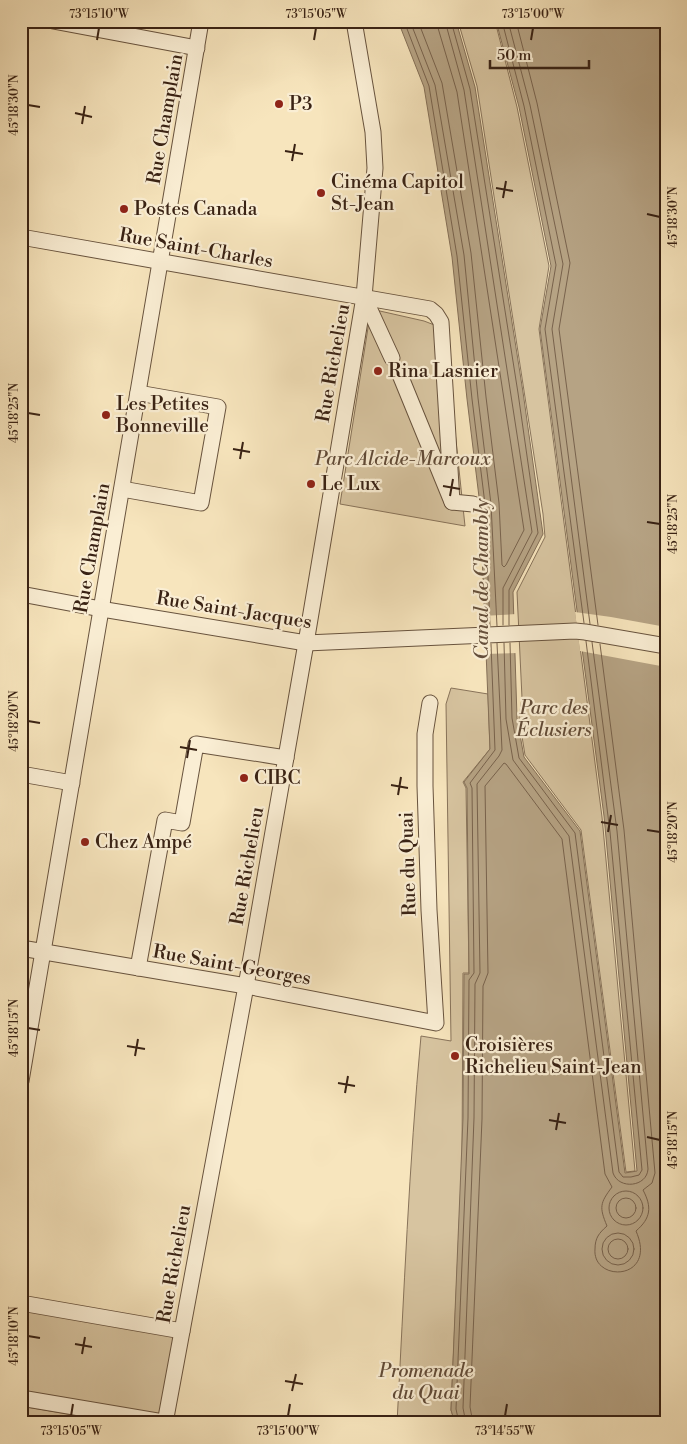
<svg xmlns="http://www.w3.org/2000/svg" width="687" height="1444" font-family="'Libre Bodoni',serif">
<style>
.green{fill:#d7c4a0;stroke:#88735a}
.water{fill:#b6a384;stroke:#846f57}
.pier{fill:#f7e5bd}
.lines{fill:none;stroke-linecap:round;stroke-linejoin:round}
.shore{stroke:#78624c;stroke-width:1}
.minor-casing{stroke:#68533e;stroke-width:17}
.minor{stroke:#faeed4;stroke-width:15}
.ticks{fill:none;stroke:#392214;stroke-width:2}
.poi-dot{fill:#8f2418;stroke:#faeed4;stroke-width:2}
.labels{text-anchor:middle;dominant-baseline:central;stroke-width:4.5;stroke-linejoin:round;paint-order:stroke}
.poi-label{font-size:19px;fill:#392214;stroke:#faeed4;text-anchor:start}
.street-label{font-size:19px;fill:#392214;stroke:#faeed4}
.park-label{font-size:19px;font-style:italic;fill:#604a37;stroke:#faeed4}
.water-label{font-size:20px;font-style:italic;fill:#654f3b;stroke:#faeed4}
.neatline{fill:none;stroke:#392214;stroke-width:2}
.ticks-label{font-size:12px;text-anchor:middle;fill:#392214}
</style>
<rect width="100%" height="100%" fill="#f7e5bd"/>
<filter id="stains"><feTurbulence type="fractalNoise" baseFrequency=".004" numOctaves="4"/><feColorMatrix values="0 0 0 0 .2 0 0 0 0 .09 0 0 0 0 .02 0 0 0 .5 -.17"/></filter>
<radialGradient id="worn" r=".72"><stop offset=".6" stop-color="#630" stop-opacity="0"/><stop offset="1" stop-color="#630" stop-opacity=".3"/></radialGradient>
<g class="green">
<polygon points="458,21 495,21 517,107 549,266 539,329 602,817 635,1171 626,1172 581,830 525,755 519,718 522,698 517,592 545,537 543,514 477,86"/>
<polygon points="371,309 424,321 437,326 445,337 465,526 340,504"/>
<path d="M451,688L488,694L490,749L463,782L466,788L469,973H463L462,1160L451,1410L455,1423H397C404,1294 409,1165 421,1036L451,1041L446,704Z"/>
<polygon points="21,1303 182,1331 165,1422 21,1398"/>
<polygon points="21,1406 121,1423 21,1423"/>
</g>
<polygon class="water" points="398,21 456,21 475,87 523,392 543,534 513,592 517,718 524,757 580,831 625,1173 637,1171 604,816 540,329 551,266 519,107 496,21 666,21 666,1423 455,1423 451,1410 463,1118 464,974 469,974 467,788 464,782 490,749 480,505 467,399 452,257 424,87"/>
<g class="pier">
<polygon points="575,612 611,617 666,627 666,667 580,651"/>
<polygon points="517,614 518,653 484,654 482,616"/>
</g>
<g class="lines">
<g class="shore">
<polyline points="404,21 429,86 457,256 472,399 485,504 490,626"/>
<polyline points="410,21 435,85 464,255 478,398 491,504 497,626"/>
<polyline points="418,21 442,83 471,253 486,397 499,503 502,565 504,567 506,565 524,530 457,92 438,28 438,21"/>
<polyline points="445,21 464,90 532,532 503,588 503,625"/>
<polyline points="451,21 470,89 518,393 538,533 509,590 509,625"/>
<polyline points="502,21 524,106 556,265 545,329 584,623"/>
<polyline points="508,21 530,105 563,264 552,329 590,624"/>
<polyline points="516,21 537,103 570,263 559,329 598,625"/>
<path d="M504,643L506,719L513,760L569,836L613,1173C619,1190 647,1187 648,1169L617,831L592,642"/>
<polyline points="510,643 512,718 519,758 575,833 619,1172 623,1177 631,1177 639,1175 642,1170 610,832 586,641"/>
<circle cx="626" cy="1208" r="17"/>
<circle cx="626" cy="1208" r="10"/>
<circle cx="618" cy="1249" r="16"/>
<circle cx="618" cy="1249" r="10"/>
<polyline points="459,1423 456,1409 468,1118 469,980 474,973 472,788 470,783 495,750 491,644"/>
<polyline points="466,1423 463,1408 474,1118 475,984 480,973 477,784 499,756 502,750 497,643"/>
<path d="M473,1423L470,1407L482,1119L483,986L488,973L485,786L504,763L506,764L562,839L605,1174L612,1187C600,1203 599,1207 607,1226C599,1233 595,1238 595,1249C592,1283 658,1281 636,1231C651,1218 652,1207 643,1190L652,1183L655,1173L624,830L600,644"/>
</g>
<g class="minor-casing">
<g id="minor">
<polyline points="53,21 197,48"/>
<polyline points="21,237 430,309 436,314 441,322 452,502"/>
<polyline points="364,297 392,358"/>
<polyline points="398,370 452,502 473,504"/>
<polyline points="122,489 201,503 218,407 138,393"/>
<polyline points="21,594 101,609 306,643 575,631 585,632 666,646"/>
<polyline points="21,774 72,783"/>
<polyline points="21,948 246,986 436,1023 429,910 425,786 425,734 430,703"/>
<polyline points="138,968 165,820 182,823 196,744 286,758"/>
<polyline points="21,1081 201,21"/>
<polyline points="21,1303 182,1331"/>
<polyline points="21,1398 169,1423"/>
<polyline points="165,1423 246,986 306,643 364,297 375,168 373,132 354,21"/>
</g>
</g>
<use href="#minor" class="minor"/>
</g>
<path class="ticks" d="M97,40L99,28M314,40L316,28M531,40L533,28M28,105L40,107M75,113L92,117M82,124L85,106M285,151L303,154M292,161L295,144M496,188L513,191M503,198L506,181M647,214L660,217M28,413L40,415M233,449L250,452M240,459L243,442M443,486L460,489M450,496L453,479M647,522L660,524M28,721L40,723M180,747L197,750M187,758L190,740M391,785L408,788M398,795L401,777M601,822L618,825M647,830L660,832M608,832L611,815M28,1028L40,1030M127,1046L145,1049M135,1056L138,1039M338,1083L355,1086M345,1093L348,1076M549,1120L566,1123M556,1130L559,1113M647,1137L660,1140M28,1336L40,1338M75,1344L92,1347M82,1354L85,1337M285,1381L303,1384M292,1391L296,1374M71,1416L73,1404M288,1416L290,1404M505,1416L507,1404"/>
<g class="poi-dot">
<circle cx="279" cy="104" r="5"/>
<circle cx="321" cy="193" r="5"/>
<circle cx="124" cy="209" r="5"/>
<circle cx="378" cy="371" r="5"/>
<circle cx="106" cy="415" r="5"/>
<circle cx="311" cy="484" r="5"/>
<circle cx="244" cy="778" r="5"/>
<circle cx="85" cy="842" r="5"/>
<circle cx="455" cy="1056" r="5"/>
</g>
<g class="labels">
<g class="poi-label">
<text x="289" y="104">P3</text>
<text x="331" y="182">Cinéma Capitol<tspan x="331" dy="22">St-Jean</tspan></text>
<text x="134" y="209">Postes Canada</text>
<text x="388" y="371">Rina Lasnier</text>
<text x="116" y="404">Les Petites<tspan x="116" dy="22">Bonneville</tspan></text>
<text x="321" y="484">Le Lux</text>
<text x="254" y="778">CIBC</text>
<text x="95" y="842">Chez Ampé</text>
<text x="465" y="1045">Croisières<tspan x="465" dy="22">Richelieu Saint-Jean</tspan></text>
</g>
<g class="street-label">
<text transform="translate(165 119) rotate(-80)">Rue Champlain</text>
<text transform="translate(196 248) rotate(10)">Rue Saint-Charles</text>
<text transform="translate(333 363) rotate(-80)">Rue Richelieu</text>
<text transform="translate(92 548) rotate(-80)">Rue Champlain</text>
<text transform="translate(234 610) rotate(9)">Rue Saint-Jacques</text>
<text transform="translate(408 864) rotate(-92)">Rue du Quai</text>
<text transform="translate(247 866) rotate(-80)">Rue Richelieu</text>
<text transform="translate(232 965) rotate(10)">Rue Saint-Georges</text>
<text transform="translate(174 1264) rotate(-80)">Rue Richelieu</text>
</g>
<g class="park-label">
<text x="403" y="459">Parc Alcide-Marcoux</text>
<text x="554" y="708">Parc des<tspan x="554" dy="22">Éclusiers</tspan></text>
<text x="426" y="1371">Promenade<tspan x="426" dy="22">du Quai</tspan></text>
</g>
<g class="water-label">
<text transform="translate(482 579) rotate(-90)">Canal de Chambly</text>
</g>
</g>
<rect width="687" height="1444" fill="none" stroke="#f7e5bd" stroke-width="55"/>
<path d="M490 60v8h99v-8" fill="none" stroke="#392214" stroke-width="2.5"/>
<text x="497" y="60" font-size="15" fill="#392214" stroke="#faeed4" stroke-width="4" paint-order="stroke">50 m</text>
<rect x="28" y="28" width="632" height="1388" class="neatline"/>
<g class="ticks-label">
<text x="99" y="18">73°15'10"W</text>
<text x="316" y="18">73°15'05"W</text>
<text x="533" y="18">73°15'00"W</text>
<text transform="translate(14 105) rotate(-90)" y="4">45°18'30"N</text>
<text transform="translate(673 217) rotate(-90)" y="4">45°18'30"N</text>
<text transform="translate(14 413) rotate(-90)" y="4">45°18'25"N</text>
<text transform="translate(673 524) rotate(-90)" y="4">45°18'25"N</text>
<text transform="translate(14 721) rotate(-90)" y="4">45°18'20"N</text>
<text transform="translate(673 832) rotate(-90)" y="4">45°18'20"N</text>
<text transform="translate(14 1028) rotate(-90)" y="4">45°18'15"N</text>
<text transform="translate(673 1140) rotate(-90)" y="4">45°18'15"N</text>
<text transform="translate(14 1336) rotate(-90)" y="4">45°18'10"N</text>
<text x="71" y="1435">73°15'05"W</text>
<text x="288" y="1435">73°15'00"W</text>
<text x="505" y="1435">73°14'55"W</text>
</g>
<rect width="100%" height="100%" filter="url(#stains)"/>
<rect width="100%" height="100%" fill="url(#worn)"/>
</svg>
